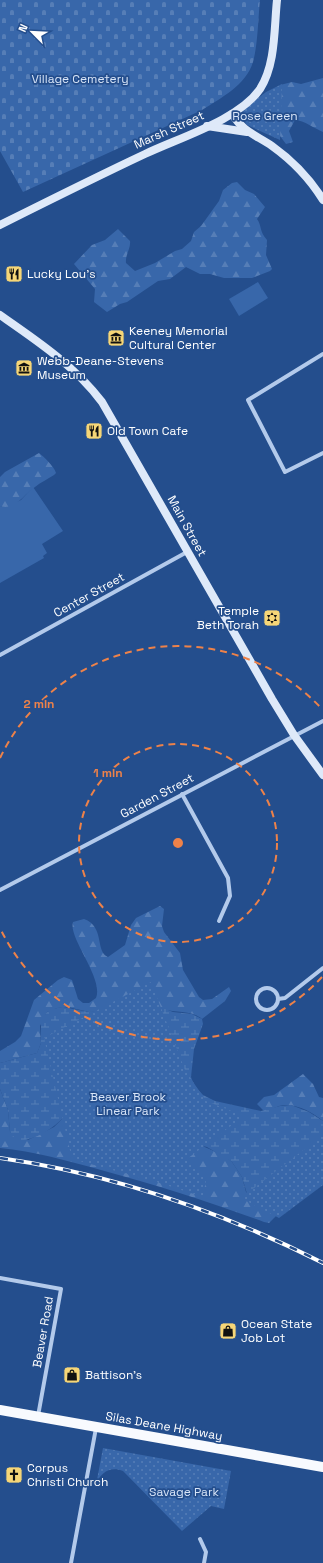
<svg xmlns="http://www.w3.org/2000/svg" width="323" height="1563" font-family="'Space Grotesk',sans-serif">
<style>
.green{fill:#3867aa}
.forest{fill:url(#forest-firs)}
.wetland{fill:url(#wetland-marsh)}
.cemetery{fill:url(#cemetery-stones)}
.park{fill:url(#park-dots)}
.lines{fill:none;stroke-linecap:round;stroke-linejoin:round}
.street{stroke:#b3caeb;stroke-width:4}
.secondary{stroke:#dee9f9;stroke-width:8}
.primary{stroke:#f8fafe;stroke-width:10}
.rail-casing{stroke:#fff;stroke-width:4}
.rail{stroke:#244e8d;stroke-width:2.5;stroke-dasharray:8;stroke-linecap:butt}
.ring{fill:none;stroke:#ee8249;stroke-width:2;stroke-dasharray:7 5}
.labels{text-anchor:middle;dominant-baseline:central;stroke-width:3.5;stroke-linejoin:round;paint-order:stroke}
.park-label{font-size:12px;fill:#d8e5f8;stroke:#244e8d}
.street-label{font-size:12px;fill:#fff;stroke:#244e8d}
.poi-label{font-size:12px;fill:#fff;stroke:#244e8d;text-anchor:start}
.centre{fill:#ee8249;stroke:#244e8d;stroke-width:2}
.ring-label{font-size:12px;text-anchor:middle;font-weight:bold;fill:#ee8249;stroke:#244e8d;stroke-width:3.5;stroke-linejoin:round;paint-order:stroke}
</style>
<defs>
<pattern id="forest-firs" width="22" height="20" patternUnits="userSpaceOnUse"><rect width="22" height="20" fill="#3867aa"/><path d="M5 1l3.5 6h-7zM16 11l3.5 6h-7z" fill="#567eb7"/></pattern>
<pattern id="wetland-marsh" width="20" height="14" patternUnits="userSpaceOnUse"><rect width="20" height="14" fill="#3867aa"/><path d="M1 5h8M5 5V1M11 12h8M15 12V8" fill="none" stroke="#567eb7"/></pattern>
<pattern id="cemetery-stones" width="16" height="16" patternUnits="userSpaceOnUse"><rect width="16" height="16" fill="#3867aa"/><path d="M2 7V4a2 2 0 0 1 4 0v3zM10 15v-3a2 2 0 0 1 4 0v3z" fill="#567eb7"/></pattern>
<pattern id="park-dots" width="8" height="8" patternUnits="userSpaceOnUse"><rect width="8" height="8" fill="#3867aa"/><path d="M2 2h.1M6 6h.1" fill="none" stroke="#567eb7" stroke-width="1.8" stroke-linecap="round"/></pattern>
</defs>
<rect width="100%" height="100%" fill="#244e8d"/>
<g class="green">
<polygon points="258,282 268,298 239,316 229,299"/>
<polygon points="33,487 63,531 42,544 47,553 43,556 44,558 0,583 0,506 5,507 21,500"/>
</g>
<g class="forest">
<path d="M323,78V132C315,129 304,120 295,120L289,131L293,142L286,144L280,136V85L292,82L301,84Z"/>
<path d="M237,182L245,190L254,194L265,207L257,219C262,226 259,231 267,240L266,255L272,269L270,271L252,278H224L210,274H200L186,267L170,279L158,281L127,302L120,304L107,312L94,302L95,289L74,264L92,245L105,240L118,229L130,241C131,248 125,255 126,263L135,271L155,263L175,251L182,249L191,241L194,232L201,226L219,201L223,190L232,183Z"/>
<path d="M39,453C44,457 54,466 56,473L54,475C48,479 41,482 35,487C24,494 15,511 0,506V477L5,472Z"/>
<path d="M160,906L164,909L162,926L164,932L180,953L183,970L199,997L203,1000L212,999L229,987L231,991L225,1001L202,1019C192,1010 175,1013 163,1009L89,1012L68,1007L57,1008L47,1012L40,1026L41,1043L37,1053L0,1063V1051L15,1042L21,1036L34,1000L58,980L64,977L72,980L78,999L83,1003H89L96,998C104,978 68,938 73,922L84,919C105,926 95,952 108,957L125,945L131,925L136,918Z"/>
<path d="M303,1074L313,1084L319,1097L323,1098V1121C312,1112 294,1102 279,1106C274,1108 269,1110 264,1111L257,1104L264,1097L274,1095Z"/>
<path d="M0,1089L8,1110L10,1132L28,1140L54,1127L66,1115L200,1145L223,1155L232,1162L242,1177L246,1192L276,1216L269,1223L264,1222C210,1202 156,1185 101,1170C68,1161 34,1151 0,1148Z"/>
</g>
<path class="wetland" d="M153,1004L173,1012L192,1014L202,1019L203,1024L194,1049L191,1077L194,1085L203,1095L215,1101L261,1111L280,1106L291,1105L309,1112L323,1121V1181L248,1197L242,1177L232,1162L207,1147L66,1115C53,1129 36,1140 17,1141L10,1132L8,1110L0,1089V1063L37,1053L41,1043V1021L47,1012L52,1009L63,1007L89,1012Z"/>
<path class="cemetery" d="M0,0H260C258,19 258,44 253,62C246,85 221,98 202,110L23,192L0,151Z"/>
<g class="park">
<polygon points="282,84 280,140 247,125 242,117 244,109 266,92"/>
<polygon points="151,982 185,1070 206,1101 244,1116 187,1159 206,1180 203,1197 160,1183 72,1159 44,1038"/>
<polygon points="323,1135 323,1185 279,1218 241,1198"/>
<path d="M103,1448L231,1471L224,1509L211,1506L182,1531L123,1471C111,1466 100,1472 96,1485Z"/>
</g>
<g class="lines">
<g class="street">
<polyline points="323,354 248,400 285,472 323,453"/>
<polyline points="0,655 187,552"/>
<polyline points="182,794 228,878 230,896 219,921"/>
<polyline points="0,890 323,721"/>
<circle cx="267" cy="999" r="11"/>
<polyline points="278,999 285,998 323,968"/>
<polyline points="0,1278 61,1289 38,1416"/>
<polyline points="200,1539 206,1552 204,1563"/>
<polyline points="71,1563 96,1428"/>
</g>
<g class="secondary">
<path d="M232,114C243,132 256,135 272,146C293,161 310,179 323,200"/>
<polyline points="207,126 247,132"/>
<path d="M0,225C48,201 96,177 145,154C178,138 239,120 260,89C276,64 274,28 277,0"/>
<path d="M0,315C36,340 75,366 102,402L272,699L294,735L323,775"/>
</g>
<polyline class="primary" points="0,1410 323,1467"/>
<g class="rail-casing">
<path id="rail" d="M0,1158C112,1174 222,1212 323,1263"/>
</g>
<use href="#rail" class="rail"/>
</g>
<g class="ring">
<circle cx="178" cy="843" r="99"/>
<path d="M322 977A197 197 0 0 1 0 928M0 758A197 197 0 0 1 322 709"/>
</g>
<defs>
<g id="restaurant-square" transform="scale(0.9)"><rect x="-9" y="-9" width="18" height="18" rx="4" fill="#f6d677" stroke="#244e8d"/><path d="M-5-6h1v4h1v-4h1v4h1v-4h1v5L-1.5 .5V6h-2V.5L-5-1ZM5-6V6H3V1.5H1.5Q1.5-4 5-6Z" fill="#111"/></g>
<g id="museum-square" transform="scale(0.9)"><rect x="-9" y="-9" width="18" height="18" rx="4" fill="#f6d677" stroke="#244e8d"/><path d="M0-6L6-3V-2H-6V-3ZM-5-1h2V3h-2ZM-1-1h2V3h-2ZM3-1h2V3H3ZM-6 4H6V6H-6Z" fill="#111"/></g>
<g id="synagogue-square" transform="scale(0.9)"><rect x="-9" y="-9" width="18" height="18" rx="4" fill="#f6d677" stroke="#244e8d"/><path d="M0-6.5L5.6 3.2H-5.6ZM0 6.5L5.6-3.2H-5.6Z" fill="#111"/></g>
<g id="shop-square" transform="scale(0.9)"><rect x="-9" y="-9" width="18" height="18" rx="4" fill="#f6d677" stroke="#244e8d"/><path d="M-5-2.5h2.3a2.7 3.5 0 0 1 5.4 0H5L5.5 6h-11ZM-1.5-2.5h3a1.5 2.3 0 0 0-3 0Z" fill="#111"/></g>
<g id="church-square" transform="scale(0.9)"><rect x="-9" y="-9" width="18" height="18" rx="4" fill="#f6d677" stroke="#244e8d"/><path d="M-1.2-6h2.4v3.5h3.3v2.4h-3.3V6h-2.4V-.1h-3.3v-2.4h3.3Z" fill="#111"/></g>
</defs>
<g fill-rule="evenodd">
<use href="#restaurant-square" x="14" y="274"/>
<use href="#museum-square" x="116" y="338"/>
<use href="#museum-square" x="24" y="368"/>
<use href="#restaurant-square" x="94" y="431"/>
<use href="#synagogue-square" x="272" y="618"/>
<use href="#shop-square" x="228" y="1331"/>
<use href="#shop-square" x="72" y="1375"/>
<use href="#church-square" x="14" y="1475"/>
</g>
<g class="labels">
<g class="park-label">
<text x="80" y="79">Village Cemetery</text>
<text x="265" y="116">Rose Green</text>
<text x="128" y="1097">Beaver Brook<tspan x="128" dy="14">Linear Park</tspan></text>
<text x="184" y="1492">Savage Park</text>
</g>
<g class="street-label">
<text transform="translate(169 130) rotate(-24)">Marsh Street</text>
<text transform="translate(187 526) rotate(61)">Main Street</text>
<text transform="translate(89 595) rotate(-29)">Center Street</text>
<text transform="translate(157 796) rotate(-28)">Garden Street</text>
<text transform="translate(43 1332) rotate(-80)">Beaver Road</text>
<text transform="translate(164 1426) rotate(10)">Silas Deane Highway</text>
</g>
<g class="poi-label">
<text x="27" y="274">Lucky Lou's</text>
<text x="129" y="331">Keeney Memorial<tspan x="129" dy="14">Cultural Center</tspan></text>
<text x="37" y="361">Webb-Deane-Stevens<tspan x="37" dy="14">Museum</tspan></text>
<text x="107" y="431">Old Town Cafe</text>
<text x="259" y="611" text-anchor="end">Temple<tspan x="259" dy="14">Beth Torah</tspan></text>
<text x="241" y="1324">Ocean State<tspan x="241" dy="14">Job Lot</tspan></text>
<text x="85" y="1375">Battison's</text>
<text x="27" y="1468">Corpus<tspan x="27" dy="14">Christi Church</tspan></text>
</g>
</g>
<circle cx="178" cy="843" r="6" class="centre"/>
<g class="ring-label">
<text x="39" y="708">2 min</text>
<text x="108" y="777">1 min</text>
</g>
<g transform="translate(32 32) rotate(294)" stroke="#244e8d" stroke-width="3" paint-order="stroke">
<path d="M0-3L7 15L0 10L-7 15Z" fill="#ffffff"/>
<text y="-6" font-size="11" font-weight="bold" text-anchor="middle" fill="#ffffff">N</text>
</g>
</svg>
